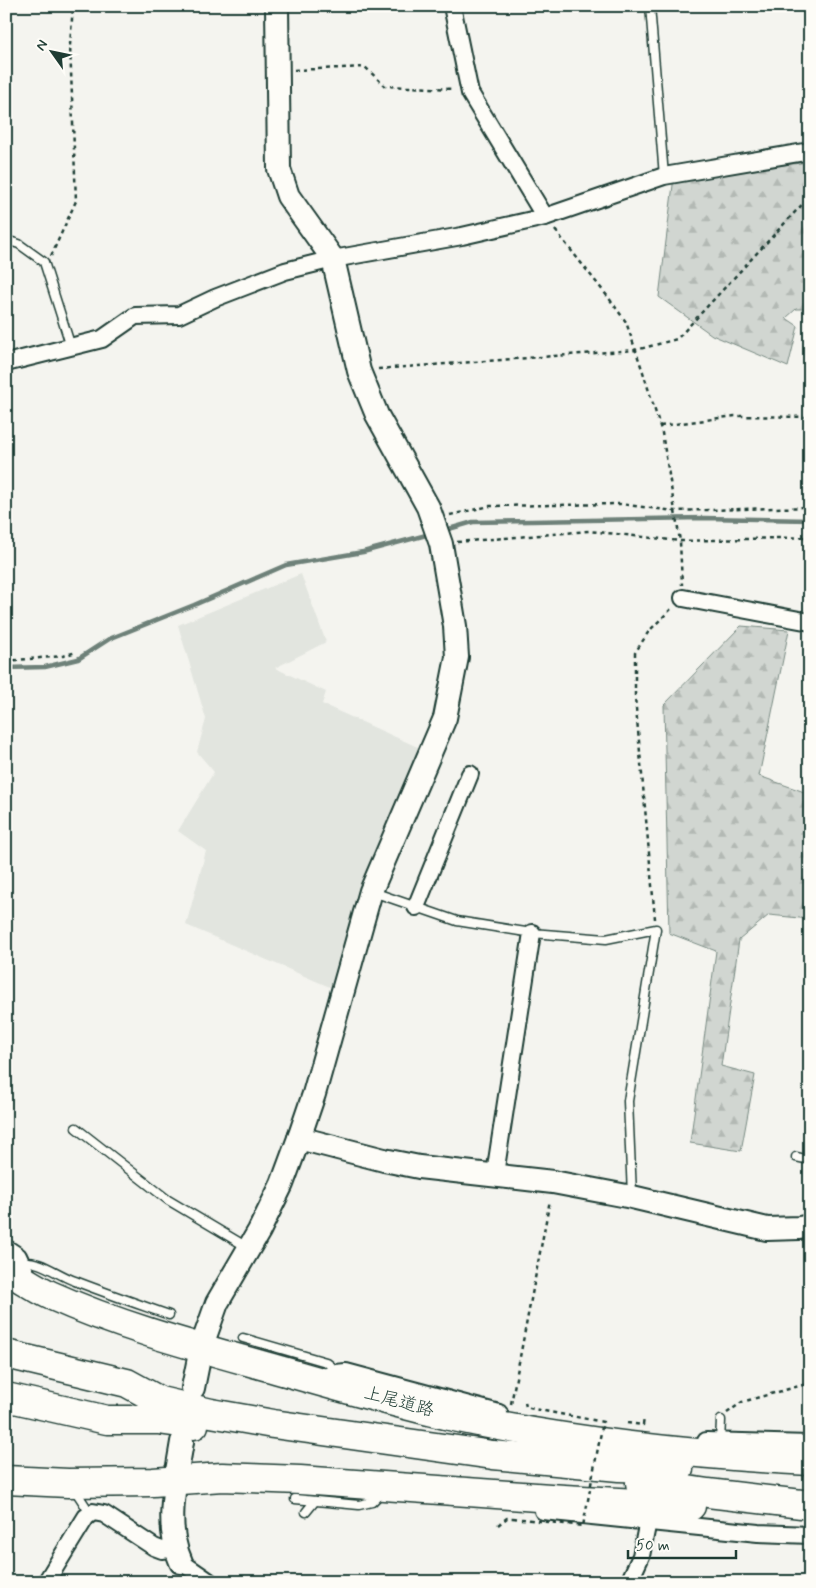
<svg xmlns="http://www.w3.org/2000/svg" width="816" height="1588" font-family="Mynerve,'Klee One',sans-serif">
<style>
.built{fill:#e2e5df}
.forest{fill:url(#forest-firs);stroke:#788a82}
.lines{fill:none;stroke-linecap:round;stroke-linejoin:round}
.stream{stroke:#6e8179;stroke-width:4.5}
.lane-casing{stroke:#1f3d34;stroke-width:11}
.street-casing{stroke:#1f3d34;stroke-width:20}
.secondary-casing{stroke:#1f3d34;stroke-width:26}
.highway-casing{stroke:#1f3d34;stroke-width:31}
.path{stroke:#1f3d34;stroke-width:2.5;stroke-dasharray:4 4;stroke-linecap:butt}
.lane{stroke:#fdfcf7;stroke-width:8}
.street{stroke:#fdfcf7;stroke-width:16}
.secondary{stroke:#fdfcf7;stroke-width:22}
.highway{stroke:#fdfcf7;stroke-width:28}
.path-bridge{stroke:#1f3d34;stroke-width:2.5;stroke-dasharray:4 4;stroke-linecap:butt}
.labels{text-anchor:middle;dominant-baseline:central;stroke-width:5;stroke-linejoin:round;paint-order:stroke}
.street-label{font-size:18px;fill:#1f3d34;stroke:#fdfcf7}
</style>
<defs>
<pattern id="forest-firs" width="22" height="20" patternUnits="userSpaceOnUse" patternTransform="scale(1.25)"><rect width="22" height="20" fill="#d1d6d1"/><path d="M5 1l3.5 6h-7zM16 11l3.5 6h-7z" fill="#b3b9b4"/></pattern>
</defs>
<rect width="100%" height="100%" fill="#f4f4ef"/>
<filter id="ink" filterUnits="userSpaceOnUse"><feTurbulence type="fractalNoise" baseFrequency=".02" numOctaves="2"/><feDisplacementMap in="SourceGraphic" scale="10" xChannelSelector="R" yChannelSelector="G"/><feConvolveMatrix kernelMatrix="1 2 1 2 8 2 1 2 1" color-interpolation-filters="sRGB"/></filter>
<g filter="url(#ink)">
<polygon class="built" points="301,574 326,642 275,668 326,692 322,704 422,749 332,988 186,925 206,851 178,831 214,772 197,752 206,719 178,625"/>
<g class="forest">
<polygon points="810,162 810,309 796,309 786,318 798,326 788,367 712,335 659,297 674,177"/>
<polygon points="741,626 789,630 759,776 810,794 810,919 769,915 739,940 721,1066 755,1075 741,1151 690,1143 716,951 669,933 664,705"/>
</g>
<g class="lines">
<g class="stream">
<polyline points="442,531 473,522 703,518 810,520"/>
<polyline points="6,668 45,667 78,659 109,639 194,605 286,565 363,552 430,534"/>
</g>
<g class="lane-casing">
<g id="lane">
<polyline points="650,6 664,176"/>
<polyline points="6,240 19,244 44,262 71,347"/>
<polyline points="373,892 457,921 532,933 606,939 656,929 628,1101 632,1195"/>
<polyline points="76,1128 168,1200 247,1247"/>
<polyline points="796,1157 810,1160"/>
<path d="M21,1262C40,1259 57,1275 75,1281C106,1293 138,1304 169,1315"/>
<polyline points="243,1338 326,1362 331,1366 335,1373"/>
<polyline points="720,1442 721,1420"/>
<polyline points="75,1490 90,1513"/>
<polyline points="295,1499 359,1505 372,1502 377,1497"/>
<polyline points="306,1512 315,1501"/>
</g>
</g>
<g class="street-casing">
<g id="street">
<polyline points="452,6 470,93 545,217"/>
<polyline points="6,363 102,339 135,316 179,315 215,298 285,271 333,259 462,236 545,217 664,176 810,151"/>
<polyline points="683,598 810,622"/>
<polyline points="416,907 470,774"/>
<polyline points="495,1174 532,933"/>
<polyline points="6,1248 18,1256 30,1282"/>
<polyline points="318,1380 335,1373 346,1372 499,1413"/>
<polyline points="706,1441 810,1444"/>
<polyline points="543,1511 758,1533 810,1535"/>
<polyline points="181,1562 210,1582"/>
<polyline points="46,1582 86,1517 93,1512 104,1514 154,1547 162,1550 175,1548"/>
<polyline points="629,1582 641,1556 648,1521"/>
</g>
</g>
<g class="secondary-casing">
<g id="secondary">
<polyline points="299,1138 384,1160 419,1167 553,1182 632,1197 767,1229 799,1228 810,1226"/>
<polyline points="193,1388 201,1348 217,1303 259,1231 282,1184 299,1138 314,1094 371,891 445,718 457,657 455,626 441,544 428,507 377,415 359,371 333,259 288,196 279,169 277,6"/>
<path d="M181,1562C164,1525 176,1480 182,1442"/>
</g>
</g>
<g class="highway-casing">
<g id="highway">
<path d="M6,1270C21,1278 35,1288 50,1295C121,1327 197,1347 272,1368C332,1385 393,1403 454,1417C571,1442 690,1455 810,1461"/>
<polyline points="6,1354 127,1383 160,1401 211,1413 273,1424 493,1455 619,1467 679,1469"/>
<polyline points="6,1397 107,1420 158,1420 194,1425"/>
<polyline points="6,1480 68,1483 153,1482 222,1477 300,1480 564,1499 691,1506"/>
<polyline points="640,1483 708,1493 810,1505"/>
</g>
</g>
<g class="path">
<polyline points="294,70 365,67 385,86 454,89"/>
<polyline points="555,230 608,297 626,322 643,372 662,433 680,541 682,585"/>
<polyline points="51,256 76,201 70,45 73,6"/>
<polyline points="378,369 636,350 677,339 810,196"/>
<polyline points="660,426 735,416 810,417"/>
<polyline points="450,515 490,506 620,504 675,511 810,507"/>
<polyline points="457,542 589,531 680,541 810,537"/>
<polyline points="6,661 63,656 76,652"/>
<polyline points="655,919 635,697 635,653 649,631 672,608"/>
<polyline points="525,1402 526,1407 534,1409"/>
<polyline points="511,1404 550,1200"/>
<polyline points="727,1413 742,1402 810,1383"/>
<polyline points="627,1423 643,1425 644,1418"/>
<polyline points="498,1525 507,1518 513,1518"/>
</g>
<use href="#lane" class="lane"/>
<use href="#street" class="street"/>
<use href="#secondary" class="secondary"/>
<use href="#highway" class="highway"/>
<polyline class="path-bridge" points="513,1518 583,1526 603,1422 534,1409"/>
</g>
</g>
<g class="labels">
<g class="street-label">
<text transform="translate(399 1402) rotate(15)">上尾道路</text>
</g>
</g>
<rect width="816" height="1588" fill="none" stroke="#fdfcf7" stroke-width="25"/>
<rect x="12" y="12" width="791" height="1563" fill="none" stroke="#1f3d34" stroke-width="2" filter="url(#ink)"/>
<g transform="translate(52 52) rotate(303)" stroke="#fdfcf7" stroke-width="4" paint-order="stroke">
<path d="M0-4L9 19L0 12L-9 19Z" fill="#1f3d34"/>
<text y="-8" font-size="14" font-weight="bold" text-anchor="middle" fill="#1f3d34">N</text>
</g>
<path d="M628 1550v8h108v-8" fill="none" stroke="#1f3d34" stroke-width="2.5"/>
<text x="636" y="1550" font-size="15" fill="#1f3d34" stroke="#fdfcf7" stroke-width="4" paint-order="stroke">50 m</text>
</svg>
